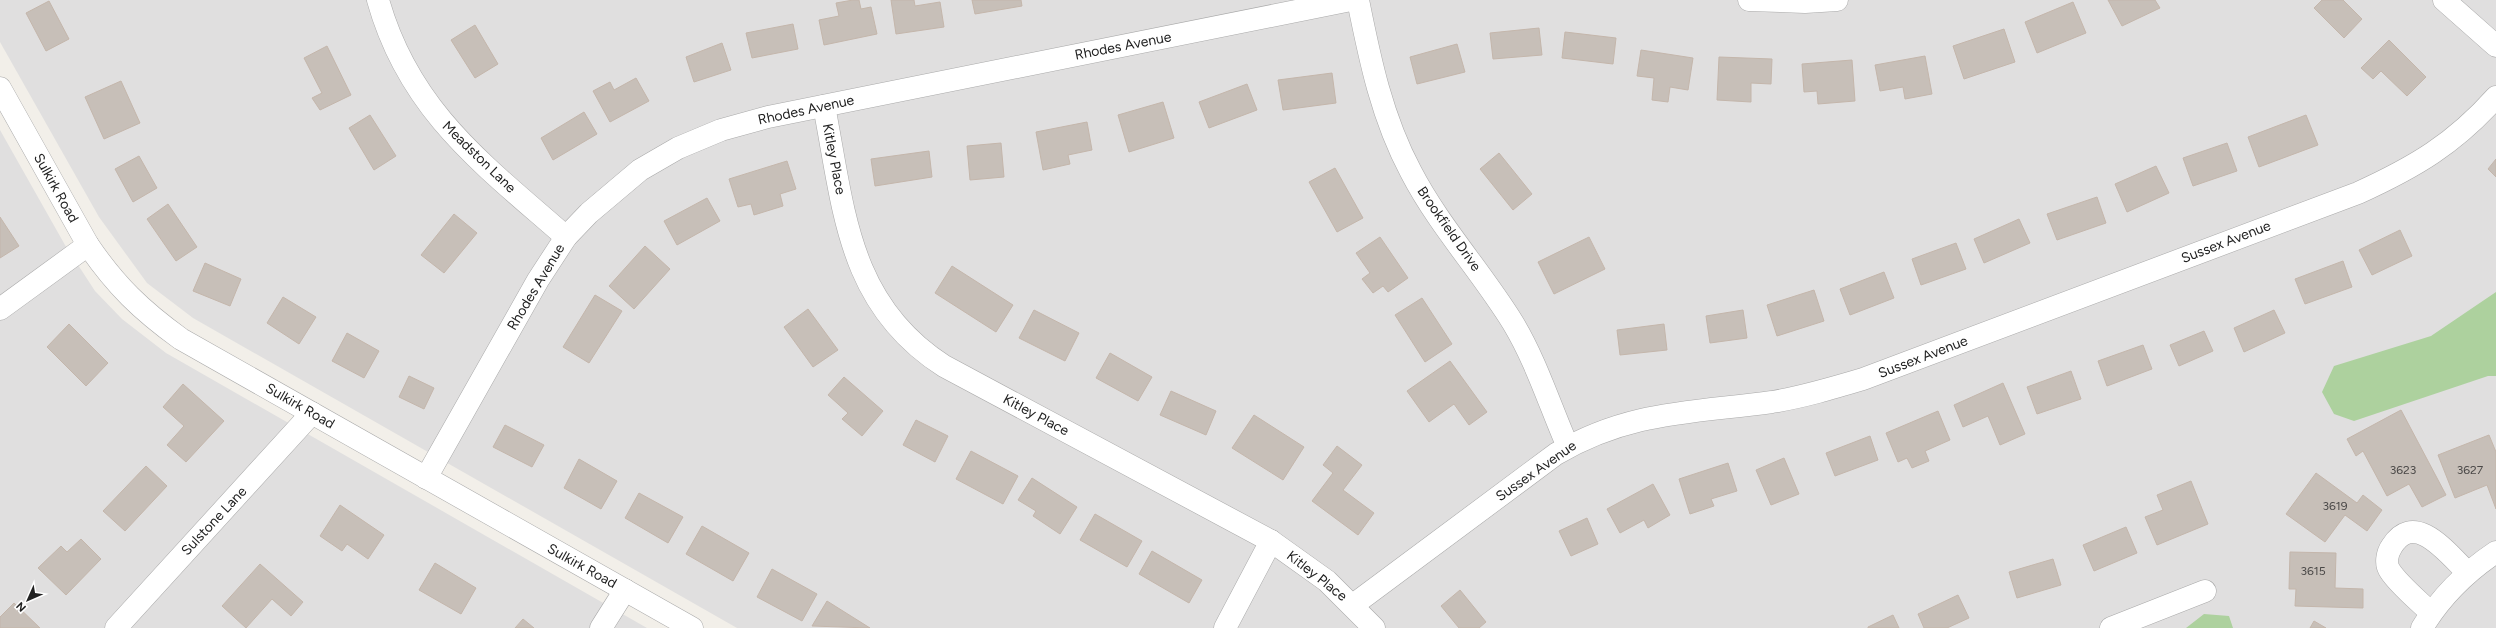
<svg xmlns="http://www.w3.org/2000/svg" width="2496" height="628" font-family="Figtree,sans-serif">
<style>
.residential{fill:#e0dfdf}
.forest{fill:#add19e}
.building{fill:#c7bfb8;stroke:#c4b6ab}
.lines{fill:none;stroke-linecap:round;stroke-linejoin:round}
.minor-casing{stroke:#a9a9a9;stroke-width:23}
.minor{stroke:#fff;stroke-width:22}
.labels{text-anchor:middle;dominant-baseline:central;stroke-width:3;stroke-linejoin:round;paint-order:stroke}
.number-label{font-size:12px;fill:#4b4948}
.street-label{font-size:14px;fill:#222;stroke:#fff}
</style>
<rect width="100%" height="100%" fill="#f2efe9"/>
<g class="residential">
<polygon points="0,0 2496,0 2496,628 737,628 193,318 147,283 99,217 0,42"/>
<polygon points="0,130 65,245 95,291 122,319 166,353 647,628 0,628"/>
</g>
<g class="forest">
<polygon points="2496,292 2496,376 2488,376 2354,421 2334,414 2322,392 2334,366 2431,336"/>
<polygon points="2204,614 2229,616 2233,628 2186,628"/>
</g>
<g class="building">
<polygon points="853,0 859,0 861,9 871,7 877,34 824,45 819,20 839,16 836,3"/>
<polygon points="891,0 914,0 915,6 940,2 944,27 896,34"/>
<polygon points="972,0 1021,0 1022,6 975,14"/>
<polygon points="2108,0 2155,0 2160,8 2122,26"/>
<polygon points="2322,0 2343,0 2362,19 2344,38 2314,8"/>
<polygon points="49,1 69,39 46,51 26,13"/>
<polygon points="2073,2 2086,33 2037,53 2025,22"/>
<polygon points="793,24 798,49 752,58 746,33"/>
<polygon points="475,25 498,64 475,78 451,40"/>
<polygon points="1539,28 1542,55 1493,59 1490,33"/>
<polygon points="2004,29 2015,62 1964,79 1953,46"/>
<polygon points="1565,32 1616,38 1613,64 1562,58"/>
<polygon points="2389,40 2426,77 2407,96 2381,71 2373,79 2361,68"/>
<polygon points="722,43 731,70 694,82 686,57"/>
<polygon points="1457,44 1465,72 1417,84 1410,57"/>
<polygon points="327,46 351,95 320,110 312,98 322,93 304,58"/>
<polygon points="1641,50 1693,58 1688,90 1670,87 1668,102 1652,100 1654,78 1637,76"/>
<polygon points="1925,56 1932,94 1905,99 1903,87 1880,91 1875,65"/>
<polygon points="1719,57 1772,59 1771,84 1751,83 1751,102 1717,100"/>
<polygon points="1852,60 1855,101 1818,104 1817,91 1804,92 1802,64"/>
<polygon points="1332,73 1336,103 1283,110 1278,80"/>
<polygon points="636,78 649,101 610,122 593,91 610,82 614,90"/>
<polygon points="121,81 140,123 104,139 85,97"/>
<polygon points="1247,84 1257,110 1209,128 1199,102"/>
<polygon points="1163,102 1174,138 1129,152 1118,115"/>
<polygon points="584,112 597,134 553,160 541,138"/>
<polygon points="370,115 396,156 374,170 349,128"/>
<polygon points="2306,115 2318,145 2259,167 2248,137"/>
<polygon points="1087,122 1092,150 1068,155 1070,164 1043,170 1036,132"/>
<polygon points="1001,143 1004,177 970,180 967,146"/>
<polygon points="2227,143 2237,171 2193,186 2183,158"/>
<polygon points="929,151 932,177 875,186 871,159"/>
<polygon points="1499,153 1532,194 1513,210 1480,169"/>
<polygon points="139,156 157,188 133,202 115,169"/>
<polygon points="2496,159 2496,177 2488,169"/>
<polygon points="787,161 796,189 780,194 783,206 754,215 751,204 738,207 729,179"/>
<polygon points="2156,166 2169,193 2127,212 2115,184"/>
<polygon points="1335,168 1363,218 1337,232 1309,182"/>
<polygon points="2097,197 2106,223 2057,240 2047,214"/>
<polygon points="707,198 720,221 677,245 664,221"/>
<polygon points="168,204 197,247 176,261 147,219"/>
<polygon points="454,214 477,233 444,273 421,255"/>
<polygon points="0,217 19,246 0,258"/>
<polygon points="2019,219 2030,243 1984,263 1974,239"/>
<polygon points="2400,230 2412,256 2372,275 2359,250"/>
<polygon points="1380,237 1408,278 1388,292 1383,286 1373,293 1362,279 1370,273 1356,253"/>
<polygon points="1589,237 1605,269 1554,294 1538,262"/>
<polygon points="1956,243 1966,269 1921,285 1912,259"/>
<polygon points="645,246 670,269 634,309 609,286"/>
<polygon points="2343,261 2352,287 2305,304 2295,279"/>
<polygon points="205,263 241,279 230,306 193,291"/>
<polygon points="952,266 1013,305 996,332 935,293"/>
<polygon points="1884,272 1894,298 1850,315 1840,289"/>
<polygon points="1814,290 1824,321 1777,336 1767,305"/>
<polygon points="595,295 622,311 589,363 563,347"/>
<polygon points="283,297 316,317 299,344 267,323"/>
<polygon points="1422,298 1452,344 1425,362 1395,315"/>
<polygon points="808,309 838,350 813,367 784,327"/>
<polygon points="1034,310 1079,333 1065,361 1019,338"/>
<polygon points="1743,310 1747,338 1710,343 1706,316"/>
<polygon points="2274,310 2285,333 2244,352 2234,328"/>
<polygon points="69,324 108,363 86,386 47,347"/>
<polygon points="1664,324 1667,350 1620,355 1617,330"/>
<polygon points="2204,331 2213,351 2179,366 2170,345"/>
<polygon points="347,333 379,351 364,378 332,361"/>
<polygon points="2143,345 2152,369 2107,386 2098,361"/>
<polygon points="1110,353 1152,377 1138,401 1096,378"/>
<polygon points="1450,361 1487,412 1469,425 1454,404 1429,422 1407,391"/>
<polygon points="2071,371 2081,399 2037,414 2027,387"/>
<polygon points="409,376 434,388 424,409 399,397"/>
<polygon points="844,377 883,411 862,436 842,419 848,413 828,395"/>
<polygon points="2003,383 2025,434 2000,445 1988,416 1963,427 1954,405"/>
<polygon points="183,384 224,421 186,462 167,445 184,426 163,407"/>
<polygon points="1171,391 1216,411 1206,435 1160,415"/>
<polygon points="2401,410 2446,495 2422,507 2409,484 2387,496 2363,451 2356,456 2347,439"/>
<polygon points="1938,411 1950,440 1925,451 1929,461 1912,468 1907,458 1898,462 1886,433"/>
<polygon points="1254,415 1304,447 1283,480 1232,448"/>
<polygon points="916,420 948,436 935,462 903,445"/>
<polygon points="505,425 544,445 532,467 493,447"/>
<polygon points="2489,435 2496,452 2496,509 2487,485 2455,498 2438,455"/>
<polygon points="1870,436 1878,460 1835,476 1826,453"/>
<polygon points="1337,446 1362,465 1343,490 1374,513 1358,535 1312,501 1333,473 1323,465"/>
<polygon points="971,451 1018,476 1003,504 956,479"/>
<polygon points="1784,458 1799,494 1771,505 1756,470"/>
<polygon points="579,459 617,481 601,509 564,488"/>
<polygon points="1728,463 1737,491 1711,499 1714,506 1690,514 1679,479"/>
<polygon points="146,466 167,486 125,531 103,511"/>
<polygon points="2316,473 2357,503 2363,495 2382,510 2367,531 2345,515 2325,542 2286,514"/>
<polygon points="1032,478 1077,507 1060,534 1033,516 1036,511 1018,500"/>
<polygon points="2191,481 2208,524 2157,545 2145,517 2163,510 2157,495"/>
<polygon points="1653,484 1670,515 1648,528 1644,520 1620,533 1607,509"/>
<polygon points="639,493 683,517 668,543 625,518"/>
<polygon points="340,505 384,535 368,559 347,544 342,551 320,536"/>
<polygon points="1095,514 1142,541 1127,567 1080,540"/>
<polygon points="1587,518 1598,544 1571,556 1559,531"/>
<polygon points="702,526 749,553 733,581 686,554"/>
<polygon points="2126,527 2137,553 2094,571 2083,545"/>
<polygon points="81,539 101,559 66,595 38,568 61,546 67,552"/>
<polygon points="1152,551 1202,580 1189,603 1139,574"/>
<polygon points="2290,552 2336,553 2335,588 2363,589 2363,608 2295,606 2296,589 2289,589"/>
<polygon points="2053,559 2061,585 2017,598 2009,572"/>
<polygon points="435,563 476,588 461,614 419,590"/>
<polygon points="260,564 303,602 291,616 272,599 246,628 222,606"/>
<polygon points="772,569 817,594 802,621 757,597"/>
<polygon points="1460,590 1486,622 1479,628 1459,628 1441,606"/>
<polygon points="1958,595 1969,618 1947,628 1924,628 1918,614"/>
<polygon points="827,601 870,628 812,626"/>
<polygon points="14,603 40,628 0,628 0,617"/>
<polygon points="1893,615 1899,628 1868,628 1868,627"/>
<polygon points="523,619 534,628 515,628"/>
<polygon points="2314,621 2326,628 2310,628"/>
</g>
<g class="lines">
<g class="minor-casing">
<g id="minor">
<path d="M378,0C409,111 484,165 566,237"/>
<path d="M1358,0C1370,60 1382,118 1411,172C1439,226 1481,271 1513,323C1536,361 1550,406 1568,447"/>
<polyline points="1749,0 1805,2 1837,0"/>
<polyline points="2444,0 2496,46"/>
<path d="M0,88L88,245C116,286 141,310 181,339L692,628"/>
<path d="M824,106C844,208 847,304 944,366L1271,541L1327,581L1374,628"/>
<polyline points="0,309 88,245"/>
<polyline points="426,478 538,280 566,237 589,213 640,170 678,148 721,130 768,117 1351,0"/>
<path d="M1353,605L1556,454C1629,411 1691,413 1772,402C1803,397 1833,388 1863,379L2358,193C2415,167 2454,144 2496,97"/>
<path d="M2431,613C2419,601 2399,585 2390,571C2385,564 2387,553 2392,546C2415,509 2449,555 2468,573"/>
<polyline points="116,628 312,413"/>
<polyline points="601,628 625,590"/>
<polyline points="1225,628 1271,541"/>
<polyline points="2111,628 2205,591"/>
<path d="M2422,628C2440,598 2466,572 2496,552"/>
</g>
</g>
<use href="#minor" class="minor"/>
</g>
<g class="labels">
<g class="number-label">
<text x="2403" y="470">3623</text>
<text x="2470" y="470">3627</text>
<text x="2335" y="506">3619</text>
<text x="2313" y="571">3615</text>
</g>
<g class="street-label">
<text transform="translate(1123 46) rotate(-11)">Rhodes Avenue</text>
<text transform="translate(806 110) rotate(-12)">Rhodes Avenue</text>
<text transform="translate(479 157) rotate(44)">Meadston Lane</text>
<text transform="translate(834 159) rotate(79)">Kitley Place</text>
<text transform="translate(56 188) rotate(61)">Sulkirk Road</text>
<text transform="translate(1449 229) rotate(55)">Brookfield Drive</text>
<text transform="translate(2226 242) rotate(-21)">Sussex Avenue</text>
<text transform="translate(536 287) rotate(-59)">Rhodes Avenue</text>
<text transform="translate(1923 357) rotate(-21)">Sussex Avenue</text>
<text transform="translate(300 406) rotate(30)">Sulkirk Road</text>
<text transform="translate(1036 415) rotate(28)">Kitley Place</text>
<text transform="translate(1536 471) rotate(-35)">Sussex Avenue</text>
<text transform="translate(214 521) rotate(-47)">Sulstone Lane</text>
<text transform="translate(582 566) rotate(29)">Sulkirk Road</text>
<text transform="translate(1317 576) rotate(38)">Kitley Place</text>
</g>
</g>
<g transform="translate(28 600) rotate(225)" stroke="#ffffff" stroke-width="3" paint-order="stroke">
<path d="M0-3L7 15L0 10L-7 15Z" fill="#222222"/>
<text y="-6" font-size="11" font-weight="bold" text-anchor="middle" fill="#222222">N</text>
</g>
</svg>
